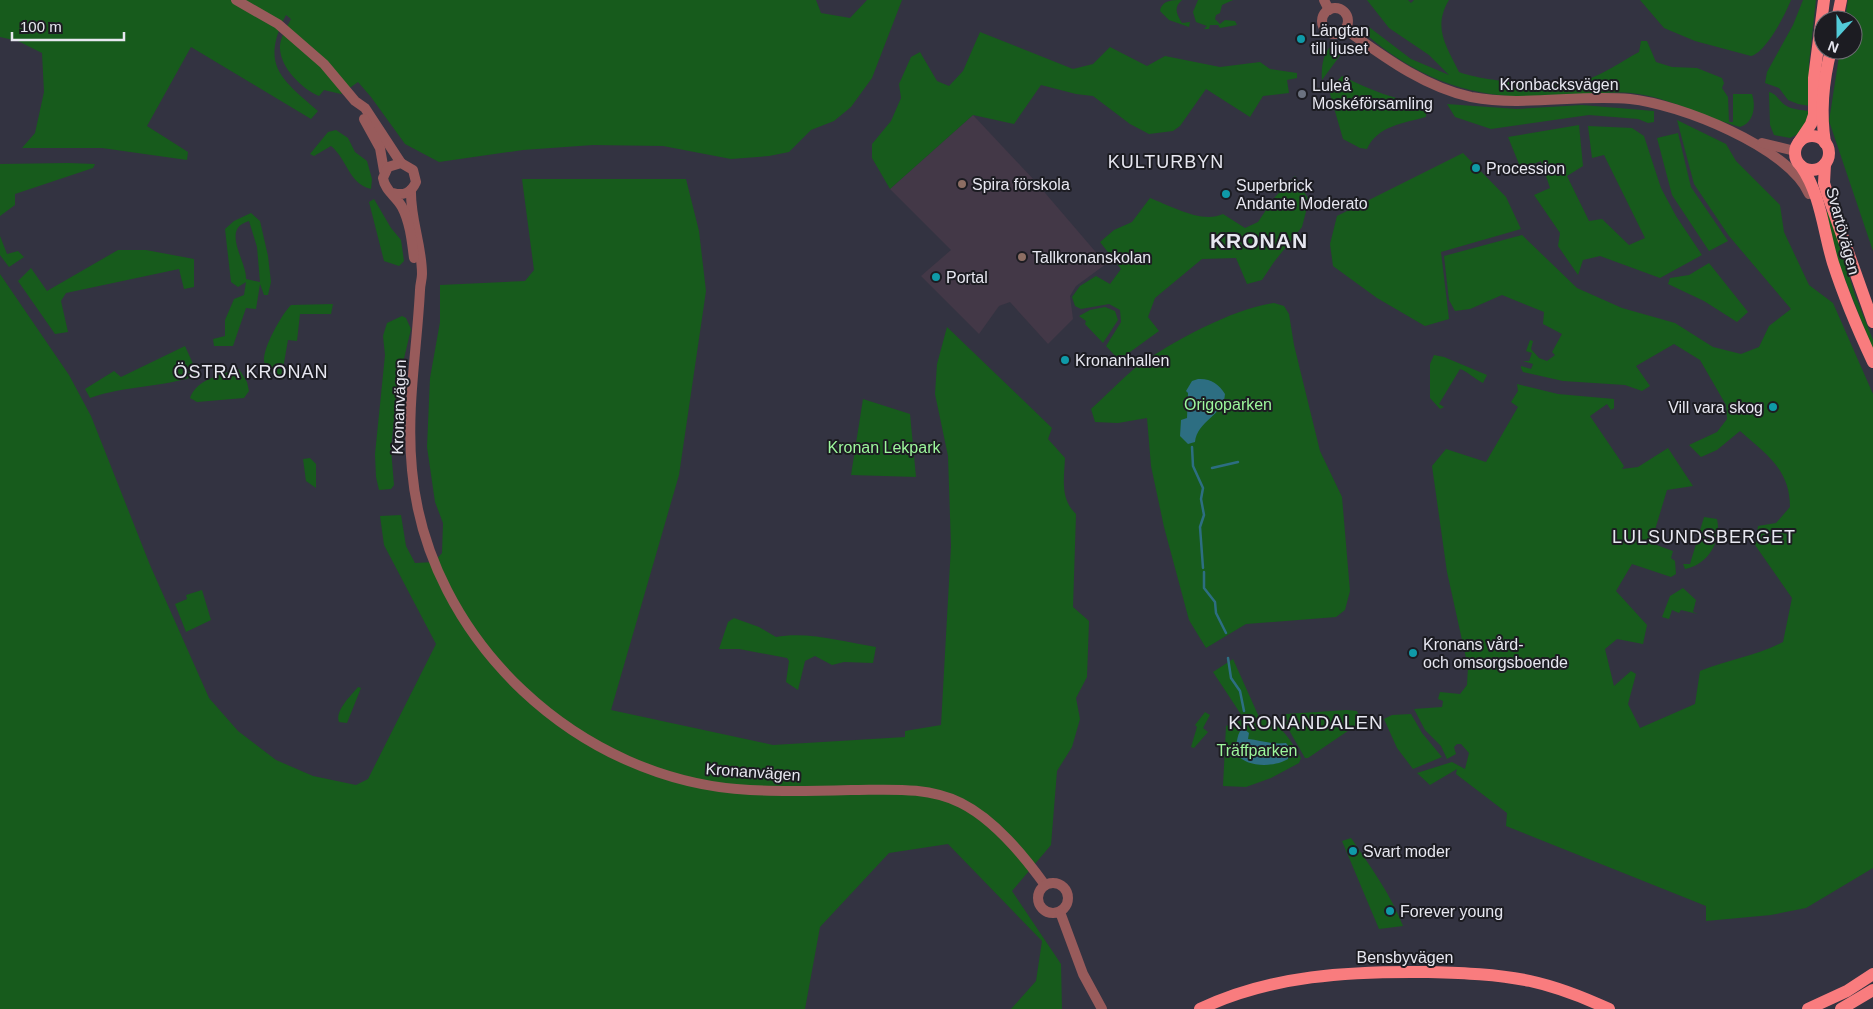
<svg xmlns="http://www.w3.org/2000/svg" width="1873" height="1009" font-family="Helvetica,sans-serif">
<style>
.education{fill:#433847}
.green{fill:#175b1c;fill-rule:evenodd}
.water{fill:#2d6e82}
.lines{fill:none;stroke-linecap:round;stroke-linejoin:round}
.stream{stroke:#2d6e82;stroke-width:2.5}
.minor{stroke:#985b5b;stroke-width:10}
.major{stroke:#f97c7e;stroke-width:12}
.culture-dot{fill:#0f9aa8;stroke:#1c1c22;stroke-width:2}
.worship-dot{fill:#6b7280;stroke:#1c1c22;stroke-width:2}
.education-dot{fill:#8d6e63;stroke:#1c1c22;stroke-width:2}
.labels{text-anchor:middle;dominant-baseline:central;stroke-width:4;stroke-linejoin:round;paint-order:stroke}
.poi-label{font-size:16px;fill:#e7e7f0;stroke:#1c1c22;text-anchor:start}
.street-label{font-size:16px;fill:#e7e7f0;stroke:#1c1c22}
.park-label{font-size:16px;fill:#9df79c;stroke:#1c1c22}
.neighbourhood-label{font-size:18px;letter-spacing:1px;fill:#e7e7f0;stroke:#1c1c22}
.quarter-label{font-size:19px;letter-spacing:1px;fill:#e7e7f0;stroke:#1c1c22}
.district-label{font-size:21px;font-weight:bold;letter-spacing:1px;fill:#e7e7f0;stroke:#1c1c22}
</style>
<rect width="100%" height="100%" fill="#333341"/>
<polygon class="education" points="973,115 1034,180 1106,264 1076,286 1070,296 1073,319 1048,344 1010,302 999,306 979,334 921,276 951,250 890,189"/>
<g class="green">
<path d="M0,0H816L821,13L850,18L867,0H902L872,78L851,107L834,121L811,130L789,152L769,156L731,159L663,146L593,145L523,150L439,162L405,144L371,97L358,82L341,94L324,90L319,96C302,89 281,68 280,49C279,39 287,27 291,19L286,15C260,65 281,79 318,111L311,119L191,47L147,126L188,152L187,160L102,148H22L35,133L44,92L42,53L18,41L0,37Z"/>
<path d="M1182,0C1173,8 1177,14 1182,23L1190,22L1189,27L1169,20L1160,11C1162,0 1172,0 1182,0Z"/>
<polygon points="1198,0 1233,0 1222,5 1220,13 1216,15 1215,19 1220,24 1225,20 1235,21 1237,25 1220,28 1218,25 1210,25 1209,29 1204,29 1207,26 1196,22 1193,12"/>
<path d="M1367,0H1408L1411,3L1414,0H1449C1432,28 1447,47 1459,72C1485,82 1558,88 1585,80C1603,75 1622,61 1639,52L1641,41H1647L1656,62L1672,67L1697,68L1722,78L1724,83L1722,88L1728,97L1729,122H1733V94H1752C1756,106 1754,123 1740,127C1703,117 1669,97 1631,93C1602,91 1572,96 1543,97C1471,99 1418,79 1363,32L1369,27L1411,59L1449,75L1429,55L1389,28Z"/>
<path d="M1640,0H1791C1785,15 1766,52 1751,56L1695,41L1664,28Z"/>
<polygon points="1803,0 1816,0 1809,63 1810,106 1798,104 1788,100 1779,88 1765,83 1767,72 1793,25"/>
<polygon points="1848,0 1873,0 1873,251 1829,121 1840,50 1853,50 1853,20 1845,20"/>
<polygon points="980,32 1073,69 1093,64 1110,47 1147,66 1165,56 1220,67 1260,62 1270,69 1297,73 1297,78 1287,80 1289,93 1263,96 1250,117 1206,89 1180,126 1173,131 1149,134 1130,124 1093,96 1076,94 1041,85 1014,124 973,115 890,189 872,158 872,144 891,121 901,98 899,84 911,57 920,52 937,81 949,86 963,71"/>
<path d="M1335,43L1347,46L1322,80C1321,67 1323,50 1335,43Z"/>
<path d="M1342,76C1370,90 1396,100 1427,105L1426,117C1404,123 1377,126 1367,149L1360,148L1343,139L1330,94L1333,85Z"/>
<path d="M1769,92C1777,94 1778,100 1785,105C1793,110 1801,110 1810,111L1802,132L1790,138L1774,135L1770,125Z"/>
<polygon points="1447,104 1517,109 1582,105 1654,111 1654,122 1648,123 1638,119 1589,115 1491,129 1455,117"/>
<path d="M1677,120L1726,144L1736,161L1780,205L1784,232L1809,285L1833,303L1873,394V868L1806,908L1771,915L1706,921V906L1506,826L1507,813L1456,774L1457,769L1430,785L1417,773L1452,762L1465,769L1469,753L1461,744H1457L1454,747L1456,754L1447,759L1441,746L1425,730L1414,709L1442,707L1443,701L1438,699L1440,692L1460,694L1467,685L1468,667L1447,572L1432,466L1446,449L1486,462L1518,407L1511,402L1518,391L1517,384L1558,394L1614,399V408L1611,410L1607,404L1590,416L1624,466L1622,469L1638,467L1668,448L1693,486L1667,490L1651,543L1673,551L1671,558L1675,561L1676,574L1671,577L1632,564L1616,591L1647,625L1643,644L1617,639L1605,649L1614,686L1631,671L1636,674L1628,704L1640,728L1695,704L1700,671C1727,660 1756,656 1783,642L1792,598L1755,545L1758,526L1776,523L1790,507C1790,469 1766,454 1740,431L1717,450L1701,457L1689,445L1717,432L1727,419L1726,405L1700,360L1674,344L1636,366L1650,386L1642,391L1625,385L1563,381L1523,372L1521,368V366L1531,369L1533,364L1523,361H1529L1532,353L1526,351L1530,340L1533,341L1531,349L1539,358L1547,361L1555,355L1552,352L1562,334L1543,324L1544,312L1502,295L1470,309L1455,311L1449,300L1444,256L1522,235L1577,288L1622,308L1675,323L1713,347L1741,354L1759,347L1769,326L1791,309L1729,236L1694,184Z"/>
<polygon points="1579,125 1583,166 1567,176 1589,221 1602,219 1629,245 1645,238 1604,155 1592,158 1588,126 1632,128 1644,136 1661,188 1676,216 1702,255 1660,278 1600,256 1583,260 1578,275 1558,246 1560,233 1534,195 1550,188 1541,161 1521,169 1508,137"/>
<path d="M336,130L348,138L355,152L367,161L372,179L371,189C349,184 347,159 331,146L314,156L310,154L328,132Z"/>
<polygon points="1678,133 1691,187 1728,241 1709,251 1672,195 1657,138"/>
<polygon points="1463,153 1506,197 1521,229 1441,252 1449,319 1425,326 1377,298 1333,266 1330,244 1337,216"/>
<polygon points="68,163 95,164 93,168 15,194 15,205 0,216 0,164"/>
<path d="M1295,176L1309,200L1302,227L1274,262L1262,280L1247,284L1236,258L1202,259L1155,298L1148,317L1159,331L1119,360L1106,346L1121,322L1120,310L1109,304L1081,309L1075,306L1072,297L1080,286L1096,276L1110,284L1121,269L1100,242L1114,230L1132,222L1150,198C1171,206 1202,224 1223,214L1245,228L1258,222L1274,198Z"/>
<path d="M522,179H686L699,231L706,291L679,475L611,710L773,745L905,737V731L941,725L951,546L948,456L935,394L937,364L947,327L1052,428L1048,439L1065,458C1064,479 1060,499 1076,514L1073,607L1089,621L1087,677L1076,698L1080,719L1072,747L1057,771L1051,845L1012,891L1061,964L1062,1009H1011L1036,981L1042,941L948,844L889,853L820,927L805,1009H0V274L69,375L91,416L150,565L209,698L238,731L276,760L313,776L356,785L368,779L436,644L384,545L380,516L401,515L406,546L415,563L434,562L442,553L443,523L435,502L427,447L430,378L440,322V285L525,281L534,270Z"/>
<polygon points="374,199 391,228 401,240 404,261 399,266 384,261 369,202"/>
<polygon points="1829,211 1855,295 1873,340 1873,350 1836,257 1824,213"/>
<path d="M251,213L260,221L268,256L271,282L268,295H264L260,284L256,309L246,308L233,346H214L213,339L225,336V320L234,299L244,295L246,282L238,287L231,282L225,229L234,221ZM249,221L257,247L260,282L246,279C247,261 220,229 249,221Z"/>
<polygon points="0,236 7,254 18,251 24,257 9,267 0,255"/>
<polygon points="118,250 146,250 194,259 194,287 184,289 179,269 66,293 61,301 68,332 55,334 18,281 31,268 47,291"/>
<polygon points="1709,263 1748,312 1737,322 1704,301 1668,284 1670,278 1689,275"/>
<path d="M1274,303L1284,306L1289,314L1294,345L1320,451L1342,497L1350,591L1345,610L1336,617L1246,624L1206,648L1189,620L1164,527L1151,466L1147,418L1118,423L1095,422L1091,409C1107,395 1122,378 1139,365C1172,342 1234,308 1274,303Z"/>
<path d="M333,304L331,314H300L297,341L288,340L282,374L279,378C273,373 265,369 264,361C263,347 282,314 291,305Z"/>
<polygon points="1105,307 1115,311 1118,320 1103,343 1085,324 1086,321 1079,316 1090,310"/>
<polygon points="402,316 406,318 411,329 397,388 391,449 394,485 391,489 379,490 376,477 375,454 385,355 383,336 387,323"/>
<path d="M185,346L198,375C163,388 126,385 90,398L85,389L114,371L121,377Z"/>
<path d="M1434,355L1444,357L1487,375L1483,383C1474,379 1469,372 1460,369L1439,404L1444,407L1440,409L1430,398V364Z"/>
<path d="M239,369L247,382L249,391L244,398L197,402L190,398C197,379 220,375 239,369Z"/>
<polygon points="863,399 910,414 916,477 851,475"/>
<polygon points="310,458 316,464 316,488 306,481 303,459"/>
<path d="M1704,517L1717,519C1722,541 1708,565 1685,569L1683,564H1690Z"/>
<polygon points="1683,588 1696,600 1693,612 1698,614 1681,610 1679,613 1672,610 1669,619 1662,617 1670,596"/>
<polygon points="202,590 211,620 186,632 175,604 187,599 186,595"/>
<path d="M734,618L759,627L776,637C808,631 844,642 876,647L873,663L844,662L832,665L815,656L805,661L798,690L786,682L789,661L787,658L739,649H719L728,622Z"/>
<path d="M1233,659L1259,717C1281,723 1290,739 1301,758L1299,763L1271,778L1246,787L1223,786L1226,726L1244,719L1213,672Z"/>
<path d="M358,687L361,688L347,723L339,722C335,710 351,696 358,687Z"/>
<polygon points="1347,710 1357,711 1361,722 1308,758 1305,758 1285,723 1288,721 1285,716 1286,714"/>
<polygon points="1205,712 1210,715 1203,728 1208,732 1194,748 1191,747 1197,727 1195,725"/>
<polygon points="1411,714 1422,733 1442,757 1413,769 1397,748 1384,719 1392,715"/>
<path d="M1351,838C1370,866 1390,893 1403,926L1379,929L1342,841Z"/>
</g>
<g class="water">
<path d="M1198,379C1210,378 1219,384 1225,394C1224,415 1197,421 1195,442L1188,444L1180,436L1181,420L1187,418L1188,393L1186,391L1192,381Z"/>
<path d="M1243,728L1249,733L1248,739C1261,740 1271,745 1286,743L1289,747L1288,759C1274,768 1241,768 1235,750C1237,743 1237,732 1243,728Z"/>
</g>
<g class="lines">
<g class="stream">
<polyline points="1192,447 1193,466 1203,488 1201,499 1204,515 1200,527 1203,568"/>
<polyline points="1212,468 1238,462"/>
<polyline points="1204,572 1204,588 1215,602 1216,613 1226,633"/>
<polyline points="1228,658 1231,678 1240,691 1244,711"/>
<polyline points="1243,728 1244,723"/>
</g>
<g class="minor">
<polyline points="236,0 278,24 324,64 355,101 365,108 401,163"/>
<polyline points="1324,0 1329,10"/>
<circle cx="1335" cy="21" r="13"/>
<path d="M1345,29C1383,56 1424,87 1471,97C1525,107 1577,94 1630,99C1679,104 1789,147 1809,194"/>
<polyline points="364,119 380,148 384,171"/>
<polyline points="1762,143 1795,151"/>
<path d="M411,190C410,219 422,245 422,274C422,279 420,285 420,290C417,350 406,409 412,470C427,640 580,782 750,790C783,792 817,791 851,790C888,790 927,786 961,803C995,820 1024,856 1045,885"/>
<path d="M393,193C404,196 411,193 416,182L413,170L401,163L388,167L383,178C385,191 396,196 402,207C410,222 412,242 414,258"/>
<circle cx="1053" cy="898" r="15"/>
<polyline points="1060,912 1083,974 1102,1009"/>
</g>
<g class="major">
<polyline points="1837,20 1841,0"/>
<circle cx="1812" cy="153" r="17"/>
<polyline points="1799,142 1811,124 1814,115 1814,78 1824,0"/>
<path d="M1825,143C1820,111 1823,81 1831,50"/>
<polyline points="1825,164 1824,183 1827,193 1873,322"/>
<path d="M1801,166C1821,195 1823,230 1833,263C1844,297 1858,330 1873,362"/>
<path d="M1200,1009C1271,975 1350,971 1428,972C1462,973 1497,974 1530,981C1558,987 1583,997 1609,1009"/>
<polyline points="1808,1009 1847,991 1873,974"/>
<polyline points="1841,1009 1873,990"/>
</g>
</g>
<g class="culture-dot">
<circle cx="1301" cy="39" r="5"/>
<circle cx="1476" cy="168" r="5"/>
<circle cx="1226" cy="194" r="5"/>
<circle cx="936" cy="277" r="5"/>
<circle cx="1065" cy="360" r="5"/>
<circle cx="1773" cy="407" r="5"/>
<circle cx="1413" cy="653" r="5"/>
<circle cx="1353" cy="851" r="5"/>
<circle cx="1390" cy="911" r="5"/>
</g>
<circle class="worship-dot" cx="1302" cy="94" r="5"/>
<g class="education-dot">
<circle cx="962" cy="184" r="5"/>
<circle cx="1022" cy="257" r="5"/>
</g>
<g class="labels">
<g class="poi-label">
<text x="1311" y="30">Längtan<tspan x="1311" dy="18">till ljuset</tspan></text>
<text x="1312" y="85">Luleå<tspan x="1312" dy="18">Moskéförsamling</tspan></text>
<text x="1486" y="168">Procession</text>
<text x="972" y="184">Spira förskola</text>
<text x="1236" y="185">Superbrick<tspan x="1236" dy="18">Andante Moderato</tspan></text>
<text x="1032" y="257">Tallkronanskolan</text>
<text x="946" y="277">Portal</text>
<text x="1075" y="360">Kronanhallen</text>
<text x="1763" y="407" text-anchor="end">Vill vara skog</text>
<text x="1423" y="644">Kronans vård-<tspan x="1423" dy="18">och omsorgsboende</tspan></text>
<text x="1363" y="851">Svart moder</text>
<text x="1400" y="911">Forever young</text>
</g>
<g class="street-label">
<text x="1559" y="84">Kronbacksvägen</text>
<text transform="translate(1843 231) rotate(75)">Svartövägen</text>
<text transform="translate(399 407) rotate(-88)">Kronanvägen</text>
<text transform="translate(753 772) rotate(4)">Kronanvägen</text>
<text x="1405" y="957">Bensbyvägen</text>
</g>
<g class="park-label">
<text x="1228" y="404">Origoparken</text>
<text x="884" y="447">Kronan Lekpark</text>
<text x="1257" y="750">Träffparken</text>
</g>
<g class="neighbourhood-label">
<text x="1166" y="162">KULTURBYN</text>
<text x="251" y="372">ÖSTRA KRONAN</text>
<text x="1704" y="537">LULSUNDSBERGET</text>
</g>
<g class="quarter-label">
<text x="1306" y="722">KRONANDALEN</text>
</g>
<g class="district-label">
<text x="1259" y="240">KRONAN</text>
</g>
</g>
<g transform="translate(1838 35) rotate(201)"><circle r="24" fill="#1c1c22" stroke="#6d6d74"/>
<path d="M0-4L9 19L0 12L-9 19Z" fill="#52cbd8"/>
<text y="-8" font-size="14" font-weight="bold" text-anchor="middle" fill="#e7e7f0">N</text>
</g>
<path d="M12 32v8h112v-8" fill="none" stroke="#e7e7f0" stroke-width="2.5"/>
<text x="20" y="32" font-size="15" fill="#e7e7f0" stroke="#1c1c22" stroke-width="4" paint-order="stroke">100 m</text>
</svg>
